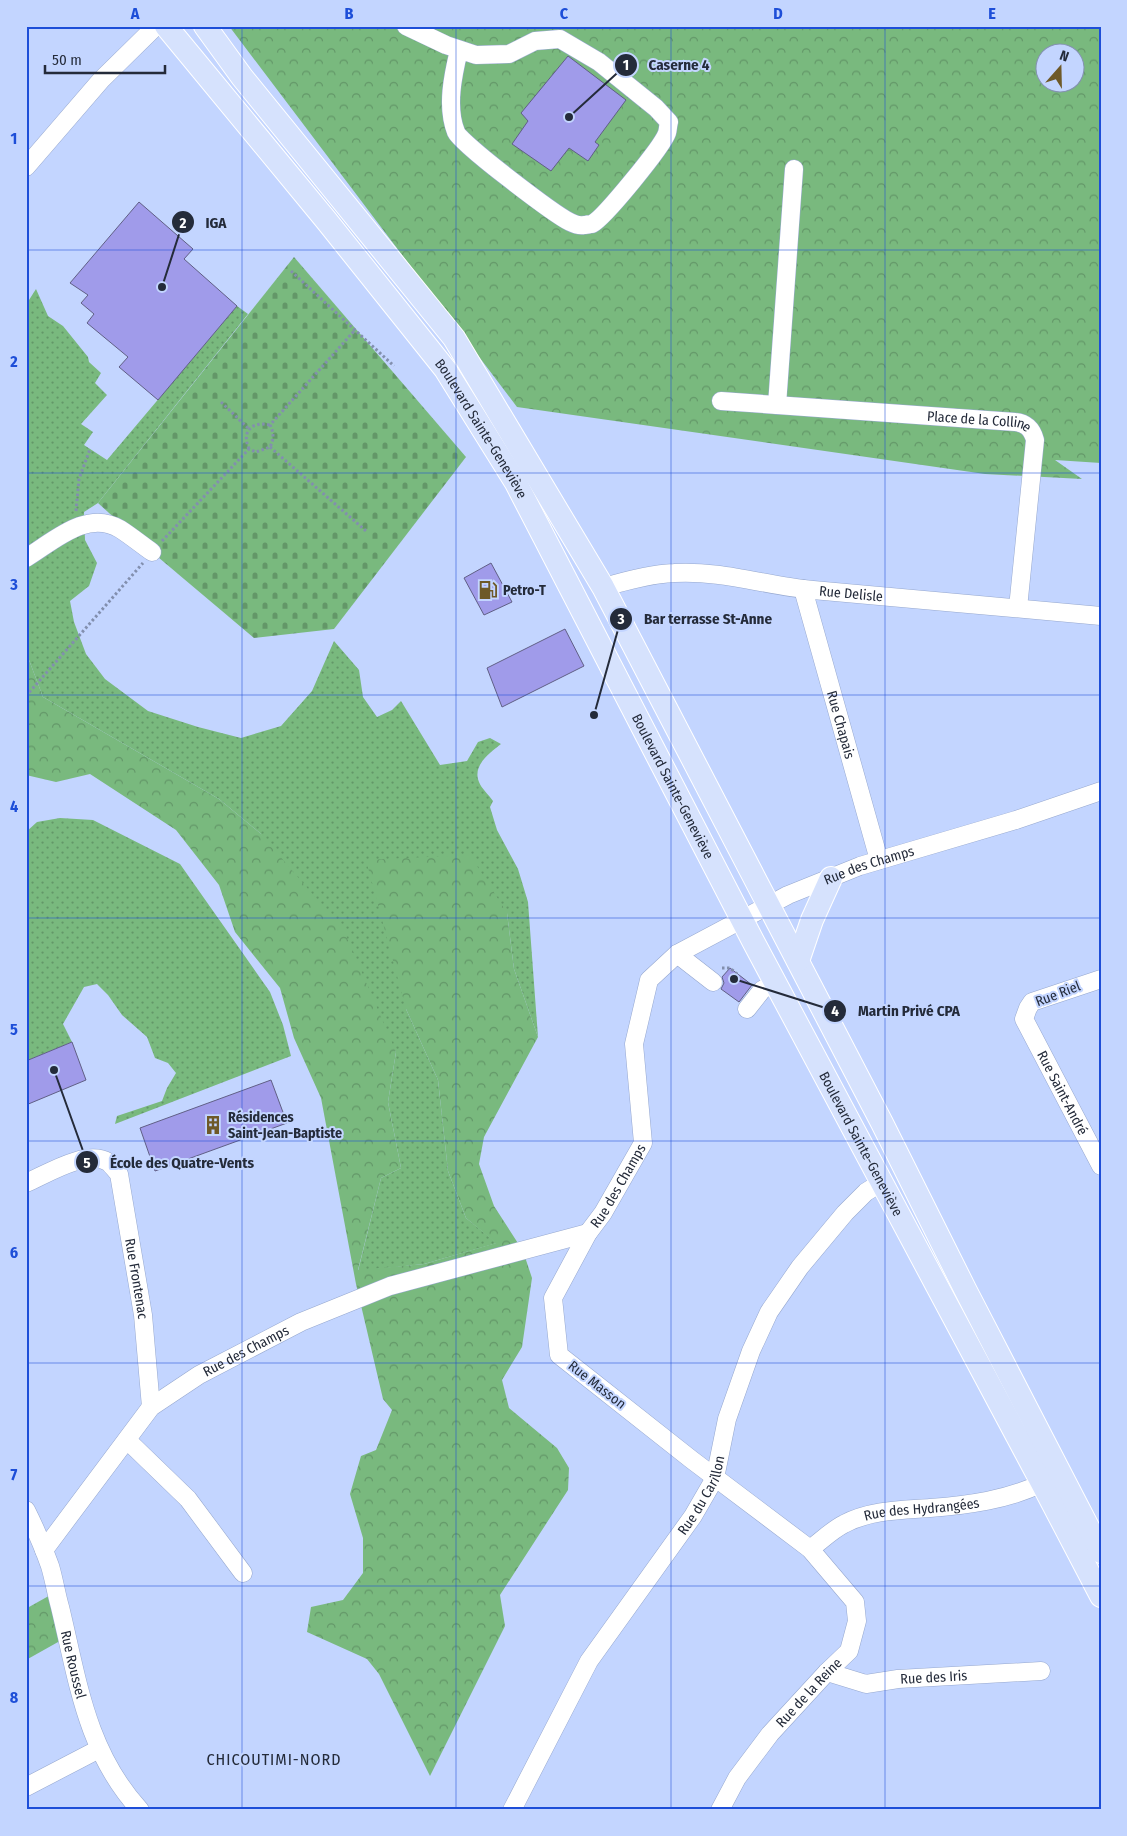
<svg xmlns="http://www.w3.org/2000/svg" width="1127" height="1836" font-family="'Fira Sans Condensed',sans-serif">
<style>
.grass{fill:url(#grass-dots)}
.forest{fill:url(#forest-crowns);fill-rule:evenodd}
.cemetery{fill:url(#cemetery-stones)}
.building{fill:#a09bea;stroke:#605f85}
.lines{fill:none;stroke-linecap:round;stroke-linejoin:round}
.minor-casing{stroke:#96a8cf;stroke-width:19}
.major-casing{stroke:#fff;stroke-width:24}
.path{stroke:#828fae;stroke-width:3;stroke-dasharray:2.5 2.5;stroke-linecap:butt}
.minor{stroke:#fff;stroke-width:18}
.major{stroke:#d6e2fd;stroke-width:22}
.grid{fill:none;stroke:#1d4ed8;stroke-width:1;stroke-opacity:0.55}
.labels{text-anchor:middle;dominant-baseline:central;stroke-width:4;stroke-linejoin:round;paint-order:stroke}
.street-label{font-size:14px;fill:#242b3a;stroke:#c3d5ff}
.poi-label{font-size:14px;font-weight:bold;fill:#242b3a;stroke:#c3d5ff;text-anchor:start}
.quarter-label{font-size:16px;letter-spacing:1px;fill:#242b3a;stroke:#c3d5ff}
.leader{fill:none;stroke:#242b3a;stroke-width:2}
.callout-dot{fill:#242b3a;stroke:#c3d5ff;stroke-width:2}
.mark-label{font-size:15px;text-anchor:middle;font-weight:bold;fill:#fff}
.callout-label{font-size:15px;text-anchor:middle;font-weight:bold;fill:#242b3a;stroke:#c3d5ff;stroke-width:4;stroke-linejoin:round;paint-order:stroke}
.neatline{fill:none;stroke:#1d4ed8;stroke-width:2}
.grid-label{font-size:16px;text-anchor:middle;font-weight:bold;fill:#1d4ed8}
</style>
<defs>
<pattern id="grass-dots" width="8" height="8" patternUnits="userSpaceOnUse" patternTransform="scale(1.25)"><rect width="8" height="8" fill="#79b97e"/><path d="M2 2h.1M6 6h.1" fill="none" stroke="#639768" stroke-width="1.8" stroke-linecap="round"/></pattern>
<pattern id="forest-crowns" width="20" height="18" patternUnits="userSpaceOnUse" patternTransform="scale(1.25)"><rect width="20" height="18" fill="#79b97e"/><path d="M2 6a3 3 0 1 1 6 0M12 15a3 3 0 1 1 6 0" fill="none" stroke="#639768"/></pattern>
<pattern id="cemetery-stones" width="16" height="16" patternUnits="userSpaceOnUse" patternTransform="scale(1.25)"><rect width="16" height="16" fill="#79b97e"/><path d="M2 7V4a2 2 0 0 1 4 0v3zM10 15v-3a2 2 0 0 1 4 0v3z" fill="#639768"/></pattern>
</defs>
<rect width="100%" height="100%" fill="#c3d5ff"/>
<g class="grass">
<path d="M36,289L48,316L63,326L88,357L89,362L101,373L95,383L107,395L81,424L93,432L84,445L107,460L237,306L248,314L98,503L84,512L85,540L97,563L89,586L70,601L74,622L86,654L105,679L148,711L198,727L241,738L281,726L312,691L334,641L359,670L363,697L377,717L392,710L401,701L440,765L467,761L478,742L490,738L501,744C490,753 472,765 479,782C481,788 489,795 493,801L490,807L497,830L518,869L528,902L538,1037L514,969L507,913L406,1009L438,1080L448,1171L466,1218L497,1243L424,1264L358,1271L381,1178L401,1168L388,1102L396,1052L260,833L219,799L43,697L26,652V299L29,300Z"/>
<polygon points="60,818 93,820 180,864 270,992 283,1025 291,1056 115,1124 117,1116 162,1101 167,1088 176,1073 168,1063 155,1058 147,1037 122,1015 108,995 97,984 84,987 63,1024 72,1042 26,1061 26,832 37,822"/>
</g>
<g class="forest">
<path d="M229,26H1101V463L1055,460L1082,479L985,474L517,407ZM1044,52H1074V82H1044Z"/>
<polygon points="26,652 43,697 219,799 260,833 344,931 396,1052 388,1102 401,1168 381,1178 358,1270 424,1264 496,1243 466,1218 448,1171 438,1080 406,1009 366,860 470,855 507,913 514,969 538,1037 484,1137 479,1164 494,1206 523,1251 532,1278 522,1347 502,1380 509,1408 557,1448 569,1468 568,1490 500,1595 505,1626 430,1776 379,1674 367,1659 307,1632 311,1607 343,1600 363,1573 363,1538 350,1494 361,1456 376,1450 392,1410 383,1399 356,1284 321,1098 294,1038 280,988 235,932 219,885 176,830 90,774 56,782 26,775"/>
<polygon points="54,1593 67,1637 26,1660 26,1611 29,1607"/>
</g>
<polygon class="cemetery" points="294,257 466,457 334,629 254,638 152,552 98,503"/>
<g class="building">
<polygon points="568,56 626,100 595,142 599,145 588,161 569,148 551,171 512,144 528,121 521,113"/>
<polygon points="139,202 193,249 184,259 237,306 158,400 119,367 128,357 87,323 94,314 81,303 88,295 70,283"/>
<polygon points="491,563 512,602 484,615 464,578"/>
<polygon points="565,629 584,666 502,707 487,668"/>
<polygon points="730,968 752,985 739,1002 721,989 724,983 722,977"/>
<polygon points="72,1042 86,1080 26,1105 26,1061"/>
<polygon points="271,1080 287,1123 155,1171 140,1128"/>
</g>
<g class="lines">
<g class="minor-casing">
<g id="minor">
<path d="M406,26L446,45L476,55L509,54L535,41L560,39L599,62L656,108L669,122C668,125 668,130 667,133C662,147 604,218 592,224C591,224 585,225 584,225C580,226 574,224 570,222C554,214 461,144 456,132C446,107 453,75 459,50"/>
<polyline points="26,167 101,80 156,26"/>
<path id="s1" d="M721,401L1015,422C1026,423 1032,429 1035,440L1018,608"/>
<polyline points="777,405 794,169"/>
<path d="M26,558C54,541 87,509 120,529C131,536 142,545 152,552"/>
<path id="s2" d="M603,587C627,581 650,574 674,573C721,570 767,586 813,590C909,599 1005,607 1101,616"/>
<path id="s3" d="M803,589L879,860"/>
<polyline points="677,954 713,982"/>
<path id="s4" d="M1101,979L1032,1002L1028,1008L1024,1019L1101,1166"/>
<polyline points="747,1009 762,990 775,982"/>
<path id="s5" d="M26,1183C47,1174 86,1149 108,1162C112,1165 115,1170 119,1174L143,1315L151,1407"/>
<polyline points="127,1440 188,1499 243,1573"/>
<path id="s6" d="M26,1510C35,1528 43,1546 50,1566C54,1579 56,1593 60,1607C78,1681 86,1751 140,1810"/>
<path id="s7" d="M810,1549C821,1541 832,1530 844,1524C870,1510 902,1510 930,1508C968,1505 1008,1500 1042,1483"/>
<path id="s8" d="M44,1550L151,1407L199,1375L301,1322L390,1286L588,1233"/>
<path id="s9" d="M827,1672L866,1684L898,1679L1041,1671"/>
<polyline points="26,1787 99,1749"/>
<path id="s10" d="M512,1810L589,1661L693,1516L715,1478L727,1419L751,1351L769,1312L800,1267L845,1213L866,1192L882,1182"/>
<path id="s11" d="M720,1810L737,1778L770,1734L827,1672L849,1651L857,1621L855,1602L810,1549L692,1460L559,1355L553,1298L588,1233L603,1213L643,1143L634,1044L649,980L677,954L788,895L860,866L1016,820L1101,791"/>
</g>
</g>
<g class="major-casing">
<g id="major">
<path id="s12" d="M166,26L326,220L445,369L516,483L753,941L1042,1483L1101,1596"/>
<polyline points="205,26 242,77 454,338 603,587 882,1123 965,1289 1101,1552"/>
<polyline points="798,961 812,920 831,878"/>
</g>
</g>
<g class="path">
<polyline points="291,271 394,366"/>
<polyline points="221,402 249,429"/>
<polyline points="270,447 366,531"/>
<path d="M249,449C241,431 252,421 270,425"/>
<polyline points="76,511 79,479 90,449"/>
<path d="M162,541L249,449L256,452L270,447C274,439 274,433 270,425L355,330"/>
<polyline points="26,696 143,563"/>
<polyline points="722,968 730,968 737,974"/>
</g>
<use href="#minor" class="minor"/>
<use href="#major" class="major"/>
</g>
<path class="grid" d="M242,26V1810M456,26V1810M671,26V1810M885,26V1810M26,250H1101M26,473H1101M26,695H1101M26,918H1101M26,1141H1101M26,1363H1101M26,1586H1101"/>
<defs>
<g id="fuel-bare" transform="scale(1.5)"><path d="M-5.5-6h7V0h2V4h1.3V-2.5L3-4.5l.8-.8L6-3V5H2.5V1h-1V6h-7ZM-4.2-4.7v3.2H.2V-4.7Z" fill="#6e5928" stroke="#c3d5ff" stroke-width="2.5" paint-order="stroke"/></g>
<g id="building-bare" transform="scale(1.5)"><path d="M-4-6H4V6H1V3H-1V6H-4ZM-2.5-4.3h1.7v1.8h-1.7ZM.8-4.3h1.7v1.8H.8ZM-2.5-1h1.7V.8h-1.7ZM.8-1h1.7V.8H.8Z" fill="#6e5928" stroke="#c3d5ff" stroke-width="2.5" paint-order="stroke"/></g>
</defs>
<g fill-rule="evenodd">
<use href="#fuel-bare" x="488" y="590"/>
<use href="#building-bare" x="213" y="1125"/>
</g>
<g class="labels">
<g class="street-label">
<text stroke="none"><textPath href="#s1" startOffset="259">Place de la Colline</textPath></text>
<text stroke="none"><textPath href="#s12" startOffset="512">Boulevard Sainte-Geneviève</textPath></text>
<text stroke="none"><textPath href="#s2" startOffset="251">Rue Delisle</textPath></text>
<text stroke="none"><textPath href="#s3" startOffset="141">Rue Chapais</textPath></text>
<text stroke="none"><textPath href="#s12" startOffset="918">Boulevard Sainte-Geneviève</textPath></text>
<text stroke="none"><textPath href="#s11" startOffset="1295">Rue des Champs</textPath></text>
<text transform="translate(1058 994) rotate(-21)">Rue Riel</text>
<text stroke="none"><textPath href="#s4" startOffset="175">Rue Saint-André</textPath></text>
<text stroke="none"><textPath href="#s12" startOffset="1322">Boulevard Sainte-Geneviève</textPath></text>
<text stroke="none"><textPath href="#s11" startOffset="830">Rue des Champs</textPath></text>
<text stroke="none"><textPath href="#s5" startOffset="210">Rue Frontenac</textPath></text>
<text stroke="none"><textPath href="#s8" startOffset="289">Rue des Champs</textPath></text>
<text transform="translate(597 1385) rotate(38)">Rue Masson</text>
<text stroke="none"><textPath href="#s10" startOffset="369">Rue du Carillon</textPath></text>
<text stroke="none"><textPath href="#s7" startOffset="122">Rue des Hydrangées</textPath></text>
<text stroke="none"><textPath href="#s6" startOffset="162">Rue Roussel</textPath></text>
<text stroke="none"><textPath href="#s9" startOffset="109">Rue des Iris</textPath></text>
<text stroke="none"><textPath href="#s11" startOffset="148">Rue de la Reine</textPath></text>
</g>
<g class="poi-label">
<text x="503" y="590">Petro-T</text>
<text x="228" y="1117">Résidences<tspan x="228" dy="16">Saint-Jean-Baptiste</tspan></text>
</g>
<g class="quarter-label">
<text x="274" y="1759">CHICOUTIMI-NORD</text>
</g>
</g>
<path class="leader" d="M569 117L626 65M162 287L183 222M594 715L621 619M734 979L835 1011M54 1070L87 1162"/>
<g class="callout-dot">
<circle cx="569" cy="117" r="5"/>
<circle cx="162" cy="287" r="5"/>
<circle cx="594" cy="715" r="5"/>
<circle cx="734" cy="979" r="5"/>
<circle cx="54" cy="1070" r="5"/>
<circle cx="626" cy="65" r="12"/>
<circle cx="183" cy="222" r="12"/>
<circle cx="621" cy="619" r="12"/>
<circle cx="835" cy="1011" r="12"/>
<circle cx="87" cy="1162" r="12"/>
</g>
<g class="mark-label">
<text x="626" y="70">1</text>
<text x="183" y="228">2</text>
<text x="621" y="624">3</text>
<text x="835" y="1016">4</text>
<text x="87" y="1168">5</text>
</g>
<g class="callout-label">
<text x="679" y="70">Caserne 4</text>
<text x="216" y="228">IGA</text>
<text x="708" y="624">Bar terrasse St-Anne</text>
<text x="909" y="1016">Martin Privé CPA</text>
<text x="182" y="1168">École des Quatre-Vents</text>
</g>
<rect width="1127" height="1836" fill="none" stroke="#c3d5ff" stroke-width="55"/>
<g transform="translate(1060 68) rotate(20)"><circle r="24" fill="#c3d5ff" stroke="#8391b0"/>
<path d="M0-4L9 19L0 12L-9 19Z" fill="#6e5928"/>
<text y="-8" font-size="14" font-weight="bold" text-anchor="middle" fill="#242b3a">N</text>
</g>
<path d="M45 65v8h120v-8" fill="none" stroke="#242b3a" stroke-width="2.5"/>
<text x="52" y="65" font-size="15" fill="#242b3a" stroke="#c3d5ff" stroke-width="4" paint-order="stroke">50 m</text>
<rect x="28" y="28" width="1072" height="1780" class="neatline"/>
<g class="grid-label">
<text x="135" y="19">A</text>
<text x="349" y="19">B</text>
<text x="564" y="19">C</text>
<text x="778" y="19">D</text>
<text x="992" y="19">E</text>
<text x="14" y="144">1</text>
<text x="14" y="367">2</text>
<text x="14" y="590">3</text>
<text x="14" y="812">4</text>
<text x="14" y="1035">5</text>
<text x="14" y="1258">6</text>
<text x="14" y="1480">7</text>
<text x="14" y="1703">8</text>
</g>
</svg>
